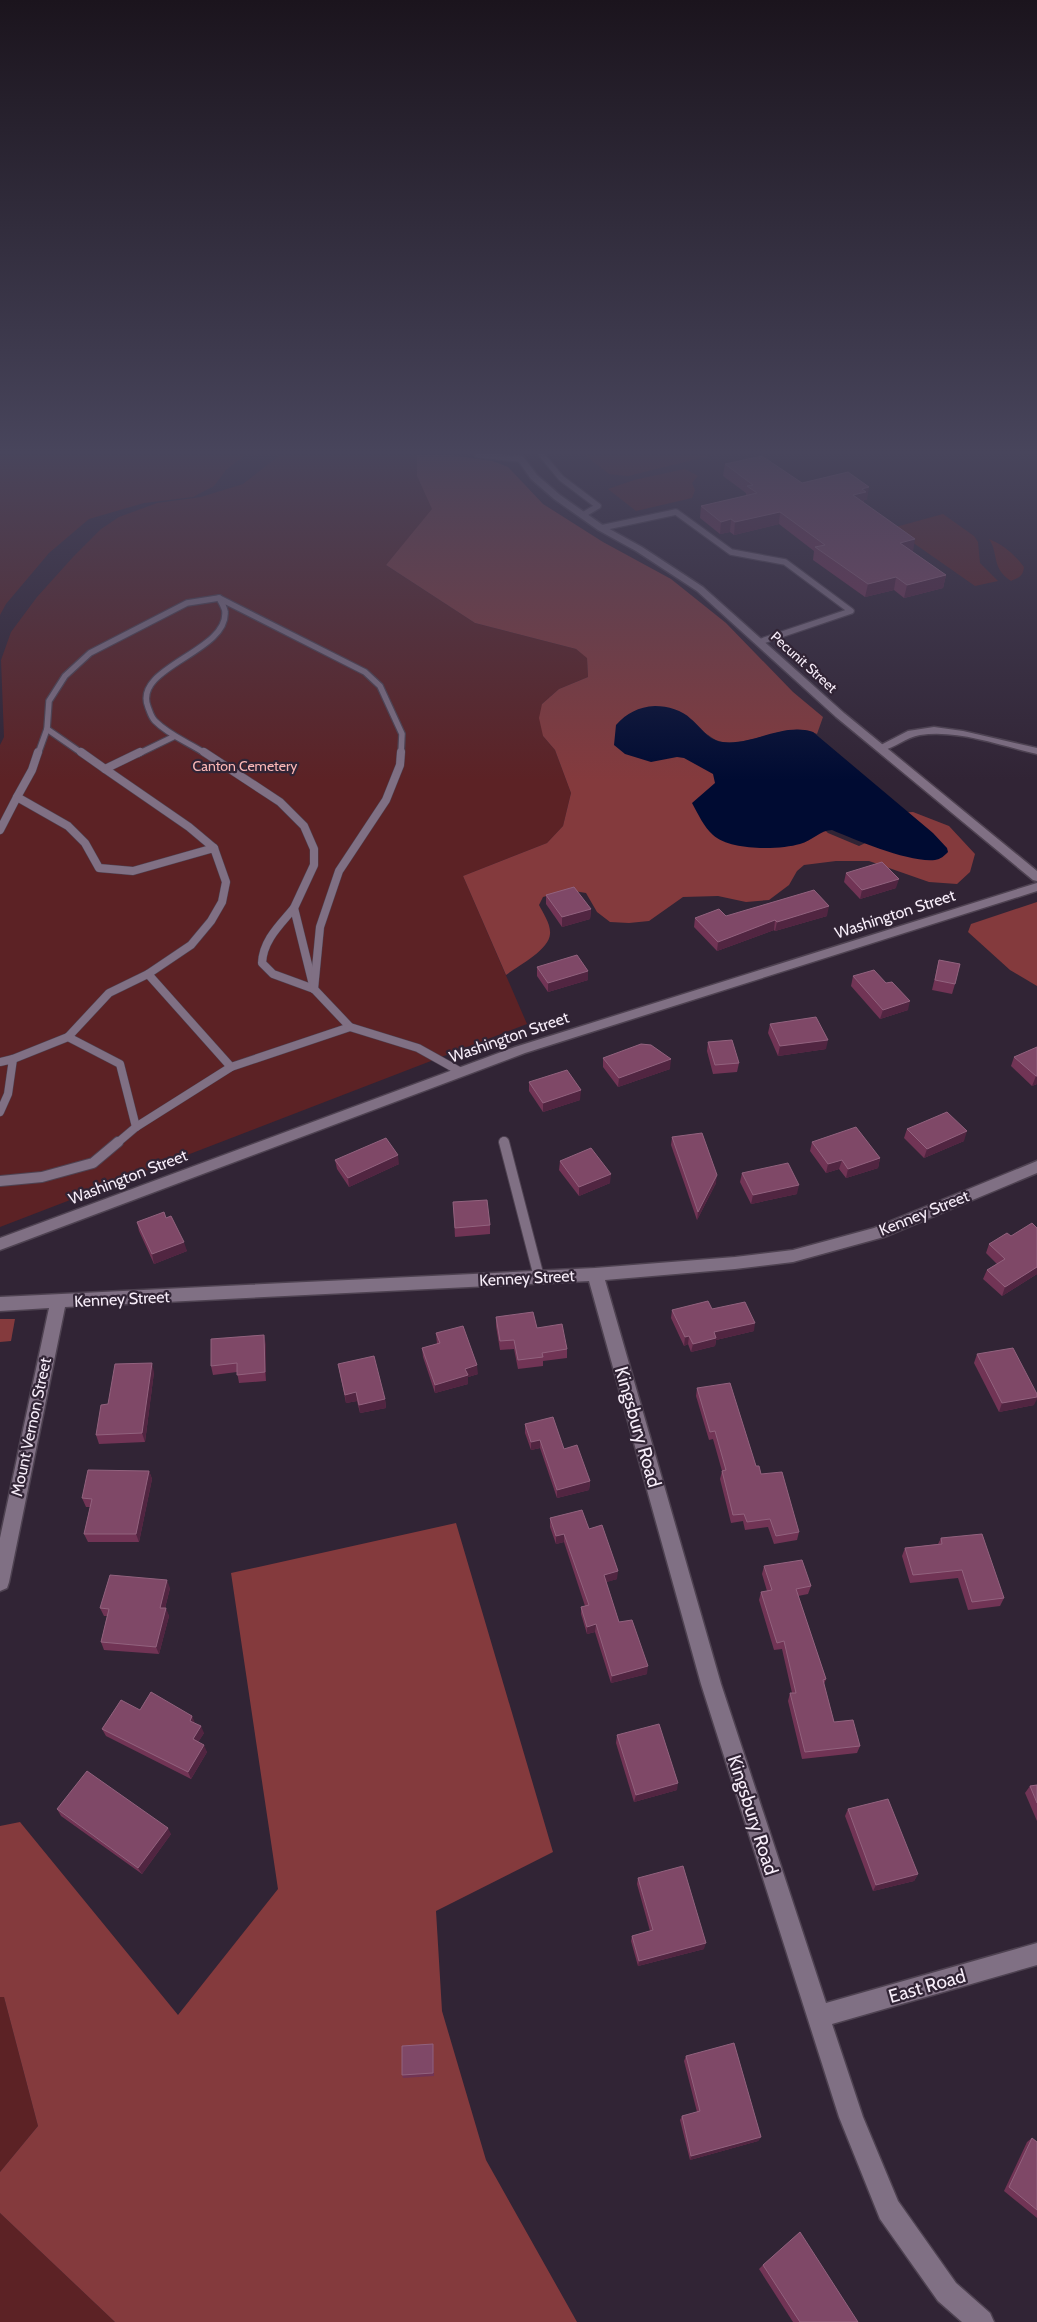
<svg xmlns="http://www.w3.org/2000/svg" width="1037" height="2322" font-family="Cabin,sans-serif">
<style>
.green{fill:#5c2225}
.forest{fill:#843a3d}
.water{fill:#000b32}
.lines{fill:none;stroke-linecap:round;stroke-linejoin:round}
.service-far2-casing{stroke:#4e4251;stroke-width:8}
.service-far1-casing{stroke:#4e4251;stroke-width:9}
.service-casing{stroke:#4e4251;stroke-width:12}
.minor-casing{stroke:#4e4251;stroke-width:3}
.tertiary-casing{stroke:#4e4251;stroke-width:3}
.secondary-casing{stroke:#4e4251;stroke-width:3}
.service-far2{stroke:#807084;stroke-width:5.5}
.service-far1{stroke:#807084;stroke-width:8}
.service{stroke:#807084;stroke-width:10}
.minor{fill:#807084;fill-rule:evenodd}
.tertiary{fill:#807084;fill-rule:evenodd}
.secondary{fill:#807084;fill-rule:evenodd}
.wall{fill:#713455}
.shaded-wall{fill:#512541}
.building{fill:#7f4867;stroke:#92627e}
.labels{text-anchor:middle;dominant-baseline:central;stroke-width:4.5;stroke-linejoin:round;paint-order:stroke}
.far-street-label{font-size:14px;fill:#f7edf9;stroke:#312435}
.far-park-label{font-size:14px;fill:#fcb8b7;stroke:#312435}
.street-label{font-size:16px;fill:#f7edf9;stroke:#312435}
.near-street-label{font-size:19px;fill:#f7edf9;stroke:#312435}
</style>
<rect width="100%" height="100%" fill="#312435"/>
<g class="green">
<polygon points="0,455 245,455 226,470 214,486 193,497 144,503 89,519 49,553 6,604 0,615"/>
<polygon points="280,455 417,455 417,476 433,509 386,565 475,623 576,649 587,657 588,677 559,689 542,704 543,736 555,750 571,793 563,826 547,843 463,876 527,1024 0,1227 0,745 4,737 1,660 11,632 37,597 73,557 101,529 119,517 157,503 201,497 243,484"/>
<polygon points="585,455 713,455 628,476 609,474"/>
<polygon points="685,469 698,476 692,483 695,490 692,498 636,511 608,489 634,480"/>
<polygon points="943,514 974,536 978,542 980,563 998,581 975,586 892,528"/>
<path d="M989,539C1004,545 1014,554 1024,567C1023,576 1019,578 1011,581C991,568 999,554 989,539Z"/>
<polygon points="0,1997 4,1997 38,2126 0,2172"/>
<polygon points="0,2213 115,2322 0,2322"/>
</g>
<g class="forest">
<path d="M417,455H450L493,461L508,467L543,504L603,542L671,579L726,623L793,692L823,717L817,734C787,718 745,752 716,740C712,738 707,734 703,732L804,811L828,833L859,846L878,837L894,813L913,812L949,826L975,854L970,872L957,884L929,882L869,861H836L804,865L797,871L789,885L769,900L746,902L718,896L683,897L649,921L629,923L610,922L597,912L586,893L568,890L543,897L539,905C543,913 551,924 550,934C549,950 518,966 506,975L463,876L547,843L563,826L571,793L555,750L543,736L539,718L542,704L559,689L588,677L587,658L576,649L475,623L386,565L432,509L417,476Z"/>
<polygon points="1037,902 1037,986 1010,970 968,932 971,924"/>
<polygon points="0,1319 15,1319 11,1341 0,1342"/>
<polygon points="456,1523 553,1852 436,1911 442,2011 486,2160 577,2322 115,2322 0,2213 0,2172 38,2126 4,1997 0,1997 0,1826 20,1822 178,2015 278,1889 231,1573"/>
</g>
<path class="water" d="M655,706C668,706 682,710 691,719C701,727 708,740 722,742C753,746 782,722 813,732L933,833L947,848L948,852C944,856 941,859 935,860C910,863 856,840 832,830C820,830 812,841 800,844C779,850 731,851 713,835C704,827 698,814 692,803L715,783L713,774L684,758L677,757L651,762L625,754L614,745L616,725C627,713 638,707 655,706Z"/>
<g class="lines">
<g class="service-far2-casing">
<g id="service-far2">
<polyline points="478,455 520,459"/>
<polyline points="542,455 561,478 598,506 583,515"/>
<polyline points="601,528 676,512 731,552 785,562 851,611 759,642"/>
<polyline points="47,729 83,754"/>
<polyline points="38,754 47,729 49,701 65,676 90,653 187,603 219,598"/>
<polyline points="138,754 173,737"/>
<path d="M206,754C188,742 170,736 155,721C151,717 150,712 148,707C132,667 228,652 225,612C225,608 221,602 219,598L365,672L380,686L402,734L401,754"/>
</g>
</g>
<g class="service-far1-casing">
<g id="service-far1">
<polyline points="81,752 105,769"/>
<polyline points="140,752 105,769 189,827 214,848"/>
<polyline points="204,752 280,802 304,826 314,849 314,865 294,908 314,989"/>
<polyline points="17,797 32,770 38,752"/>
<polyline points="0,830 17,797 68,826 85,843 99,868 133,871 214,848 226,882 222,902 211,921 191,945 148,974 231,1067"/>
<path d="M294,908C280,925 263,940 262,963L273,974L314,989"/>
<polyline points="314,989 350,1027 418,1048 461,1072"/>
<polyline points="314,989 320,927 339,871 386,800 400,765 401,752"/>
<polyline points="13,1059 68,1037"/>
<polyline points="0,1062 13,1059 8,1094 0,1112"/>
<polyline points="136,1127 120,1064 68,1037 109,993 148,974"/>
<polyline points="504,1141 505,1144"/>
<polyline points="116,1144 136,1127 231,1067 350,1027"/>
</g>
</g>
<g class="service-casing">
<g id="service">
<polyline points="504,1142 539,1277"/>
<polyline points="0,1181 42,1177 93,1163 118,1142"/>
</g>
</g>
<g class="minor-casing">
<g id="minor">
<path d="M934,727L963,731L1037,748V754C1001,746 958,729 920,735C906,737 895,748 881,751L875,748L908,731Z"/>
<polygon points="1037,1161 1037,1173 884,1237 793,1262 735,1269 605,1280 721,1684 826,2003 1037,1943 1037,1965 832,2024 863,2117 898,2201 956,2283 990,2313 994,2322 962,2322 938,2301 880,2219 839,2117 701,1684 589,1281 65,1307 9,1582 7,1588 0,1591 0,1538 49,1308 0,1311 0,1297 595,1268 735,1257 793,1250 874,1228"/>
</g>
</g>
<g class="tertiary-casing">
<polygon id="tertiary" points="514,455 522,455 537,475 560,495 604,526 642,547 703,587 844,713 1037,871 1037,881 1033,880 836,717 697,591 636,551 598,530 554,499 531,479"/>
</g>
<g class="secondary-casing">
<polygon id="secondary" points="1037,883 1037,891 525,1053 0,1250 0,1238 515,1047"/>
</g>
<use href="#service-far2" class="service-far2"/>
<use href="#service-far1" class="service-far1"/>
<use href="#service" class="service"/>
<use href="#minor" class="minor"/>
<use href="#tertiary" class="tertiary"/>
<use href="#secondary" class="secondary"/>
</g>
<g class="wall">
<polygon points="725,464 867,500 864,500 864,503 913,552 946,575 943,588 904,598 894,590 865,597 813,560 814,551 779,524 734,535 730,532 720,534 700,518 701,506 746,496 746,493 723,476"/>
<polygon points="846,873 896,888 860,899 844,882"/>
<polygon points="546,895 591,909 590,919 562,927 546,904"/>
<polygon points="726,916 827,916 775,931 774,930 717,951 694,927 695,918"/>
<polygon points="939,960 955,984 952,994 932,990"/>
<polygon points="537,967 588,980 548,992 537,976"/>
<polygon points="853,976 908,1010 880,1019 851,986"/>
<polygon points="770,1024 826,1049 778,1056 768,1033"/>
<polygon points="708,1042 739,1063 737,1072 713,1074 707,1051"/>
<polygon points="1037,1047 1037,1084 1032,1086 1011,1066 1014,1057"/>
<polygon points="603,1058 670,1069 618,1087 603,1067"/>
<polygon points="529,1082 580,1100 543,1112 529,1091"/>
<polygon points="907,1129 964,1141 924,1158 904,1138"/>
<polygon points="672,1137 716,1183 697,1220 671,1145"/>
<polygon points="812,1142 880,1158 878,1168 846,1178 839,1169 826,1173 810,1151"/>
<polygon points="335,1160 399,1164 349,1187 337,1169"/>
<polygon points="560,1161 610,1183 579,1196 559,1170"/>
<polygon points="742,1173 797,1194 751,1204 740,1182"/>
<polygon points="453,1202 490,1225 490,1234 455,1237"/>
<polygon points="166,1218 187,1251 154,1264 139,1231 137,1222"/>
<polygon points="1037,1228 1037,1274 1002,1296 983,1279 987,1270 997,1264 986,1253 989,1244"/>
<polygon points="712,1309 754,1331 716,1340 715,1346 691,1352 688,1344 684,1346 671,1318 672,1310"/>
<polygon points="496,1317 537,1328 567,1349 567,1358 543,1361 543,1366 518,1369 514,1349 500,1350 496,1326"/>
<polygon points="436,1333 478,1374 468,1377 468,1384 435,1393 423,1357 422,1348 437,1344"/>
<polygon points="266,1344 266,1381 239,1383 237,1372 213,1375 211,1366"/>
<polygon points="977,1354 1034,1405 999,1412 974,1363"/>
<polygon points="338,1364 385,1399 386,1408 360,1413 357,1401 346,1403"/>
<polygon points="154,1372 145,1442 99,1444 96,1435 108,1404"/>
<polygon points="697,1388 761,1474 799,1532 797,1540 774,1544 768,1527 745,1530 743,1521 731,1523 720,1479 722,1471 713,1439 709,1440 696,1396"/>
<polygon points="525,1424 564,1449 590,1481 589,1490 557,1498 540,1448 531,1450 525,1433"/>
<polygon points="149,1471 152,1479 139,1542 88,1542 84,1534 90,1507 86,1507 82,1498"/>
<polygon points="550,1518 589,1529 617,1579 606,1582 619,1622 647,1674 611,1683 595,1632 587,1634 581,1614 581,1607 585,1606 564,1542 556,1544 550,1527"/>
<polygon points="941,1538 1004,1598 1000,1606 968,1610 958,1578 910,1583 902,1556 905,1548 938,1544"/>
<polygon points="764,1566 811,1586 808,1594 798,1596 826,1679 824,1684 834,1722 860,1746 857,1753 802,1759 788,1701 790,1693 792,1693 782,1649 774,1650 759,1600 761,1592 767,1591 762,1574"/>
<polygon points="170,1588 165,1608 169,1616 159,1654 104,1650 101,1642 107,1616 104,1616 100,1608"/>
<polygon points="140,1710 204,1733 198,1742 207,1752 191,1779 106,1736 102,1729"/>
<polygon points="617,1735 677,1790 634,1802 616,1743"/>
<polygon points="1037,1785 1037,1821 1025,1793 1030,1786"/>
<polygon points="57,1809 171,1834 142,1874 61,1816"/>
<polygon points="848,1809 918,1874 914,1881 873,1891 845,1816"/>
<polygon points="638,1878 704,1949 638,1966 631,1941 632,1936 650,1931 637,1884"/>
<polygon points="433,2044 434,2076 403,2078 402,2075"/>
<polygon points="686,2056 761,2137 758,2141 690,2160 680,2120 682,2116 697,2112 684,2061"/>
<polygon points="1032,2138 1037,2142 1037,2218 1004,2191 1027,2142"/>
<polygon points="763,2265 858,2322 793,2322 759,2269"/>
</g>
<g class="shaded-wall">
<polygon points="869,487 867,500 864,500 863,504 853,495 862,489"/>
<polygon points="780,512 779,524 734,535 735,522"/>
<polygon points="731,519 730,532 720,534 721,522"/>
<polygon points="915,539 913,552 900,543"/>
<polygon points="946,575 943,588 904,598 907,585"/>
<polygon points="896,577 894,590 865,597 868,584"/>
<polygon points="899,879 896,888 860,899 862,890"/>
<polygon points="829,906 827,916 775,931 777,922"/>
<polygon points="591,909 590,919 562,927 562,917"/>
<polygon points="775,920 774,930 717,951 718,942"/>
<polygon points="588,971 588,980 548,992 548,983"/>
<polygon points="910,1001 908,1010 880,1019 883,1010"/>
<polygon points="828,1040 826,1049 778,1056 780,1046"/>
<polygon points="671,1059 670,1069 618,1087 619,1078"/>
<polygon points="1036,1076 1037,1076 1037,1084 1032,1086"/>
<polygon points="581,1090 580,1100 543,1112 543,1103"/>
<polygon points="967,1131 964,1141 924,1158 927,1149"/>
<polygon points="398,1155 399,1164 349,1187 348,1178"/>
<polygon points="880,1158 878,1168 846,1178 848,1169"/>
<polygon points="842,1160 839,1169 826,1173 828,1164"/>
<polygon points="611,1174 610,1183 579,1196 579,1187"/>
<polygon points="717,1175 716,1183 697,1220 698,1212"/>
<polygon points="799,1185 797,1194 751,1204 753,1195"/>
<polygon points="184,1242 187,1251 154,1264 152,1254"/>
<polygon points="1037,1267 1037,1274 1002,1296 1005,1287"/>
<polygon points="755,1323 754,1331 716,1340 715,1346 691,1352 693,1344 714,1332"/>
<polygon points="264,1335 266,1344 266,1381 265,1372"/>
<polygon points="689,1336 688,1344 684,1346 685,1337"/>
<polygon points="152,1363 154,1372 145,1442 142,1433"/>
<polygon points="477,1365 478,1374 468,1377 468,1384 435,1393 435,1385 465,1369"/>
<polygon points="356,1392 357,1401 346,1403 345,1395"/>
<polygon points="1037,1397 1037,1399 1034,1405 999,1412 1002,1403"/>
<polygon points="385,1399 386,1408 360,1413 359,1405"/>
<polygon points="540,1440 540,1448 531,1450 531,1442"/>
<polygon points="149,1471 152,1479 139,1542 136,1534"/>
<polygon points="590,1481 589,1490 557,1498 557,1490"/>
<polygon points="564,1534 564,1542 556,1544 556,1536"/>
<polygon points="618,1571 617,1579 604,1583 604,1575"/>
<polygon points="167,1580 170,1588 163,1616 160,1608"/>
<polygon points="166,1608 169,1616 159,1654 156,1647"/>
<polygon points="596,1624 595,1632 587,1634 587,1627"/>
<polygon points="648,1666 647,1674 611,1683 612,1676"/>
<polygon points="192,1716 195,1723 190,1721"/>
<polygon points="201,1726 204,1733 196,1746 193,1739"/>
<polygon points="204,1745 207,1752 191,1779 188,1772"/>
<polygon points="678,1783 677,1790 634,1802 636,1795"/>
<polygon points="168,1828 171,1834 142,1874 138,1868"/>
<polygon points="918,1874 914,1881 873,1891 876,1885"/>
<polygon points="706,1943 704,1949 638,1966 639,1961"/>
<polygon points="761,2137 758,2141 690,2160 691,2156"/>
</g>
<g class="building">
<polygon points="762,456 802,483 848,472 869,487 862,489 866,492 853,495 915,539 900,543 946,575 907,585 896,577 868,584 815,547 825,545 780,512 735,522 731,519 721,522 701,506 757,493 747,486 753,485 725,464"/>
<polygon points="882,862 899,879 862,890 846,873"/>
<polygon points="574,887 591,909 562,917 546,895"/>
<polygon points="814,890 829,906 777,922 775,920 718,942 695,918 719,909 726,916"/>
<polygon points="577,955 588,971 548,983 537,967"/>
<polygon points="939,960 960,964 955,984 935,980"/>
<polygon points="874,970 886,983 892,982 910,1001 883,1010 853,976"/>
<polygon points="816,1017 828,1040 780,1046 770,1024"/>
<polygon points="732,1040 739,1063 715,1065 708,1042"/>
<polygon points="641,1044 651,1045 671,1059 619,1078 603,1058"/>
<polygon points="1037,1047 1037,1076 1036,1076 1014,1057"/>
<polygon points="567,1070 581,1090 543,1103 529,1082"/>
<polygon points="947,1112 967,1131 927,1149 907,1129"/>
<polygon points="856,1127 880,1158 848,1169 842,1160 828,1164 812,1142"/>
<polygon points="702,1133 717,1175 698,1212 672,1137"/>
<polygon points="386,1138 398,1155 348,1178 335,1160"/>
<polygon points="591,1148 611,1174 579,1187 560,1161"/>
<polygon points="788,1163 799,1185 753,1195 742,1173"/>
<polygon points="487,1200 490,1225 455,1228 453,1202"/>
<polygon points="164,1212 166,1218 171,1216 184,1242 152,1254 137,1222"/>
<polygon points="1032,1223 1037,1228 1037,1267 1005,1287 987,1270 1005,1259 989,1244 1007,1233 1011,1236"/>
<polygon points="708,1301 712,1309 745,1302 755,1323 714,1332 716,1338 693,1344 689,1336 685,1337 672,1310"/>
<polygon points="533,1312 537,1328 562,1324 567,1349 542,1353 543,1357 518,1360 514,1340 500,1341 496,1317"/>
<polygon points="463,1326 477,1365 465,1369 468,1375 435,1385 422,1348 440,1343 436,1333"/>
<polygon points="264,1335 265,1372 237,1375 237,1363 211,1366 211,1339"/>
<polygon points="1013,1348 1037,1394 1037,1397 1002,1403 977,1354"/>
<polygon points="374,1356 385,1399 359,1405 356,1392 345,1395 338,1364"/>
<polygon points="152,1363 142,1433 96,1435 101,1405 108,1404 115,1364"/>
<polygon points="730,1383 756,1466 759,1466 761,1474 782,1472 799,1532 776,1536 770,1519 747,1522 744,1514 733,1515 722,1471 726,1470 715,1431 710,1432 697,1388"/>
<polygon points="553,1417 564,1449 577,1445 590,1481 557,1490 540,1440 531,1442 525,1424"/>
<polygon points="88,1470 149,1471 136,1534 84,1534 92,1499 82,1498"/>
<polygon points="582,1510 589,1529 602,1525 618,1571 604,1575 619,1622 632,1620 648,1666 612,1676 596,1624 587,1627 581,1607 589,1605 564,1534 556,1536 550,1518"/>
<polygon points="982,1534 1004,1598 972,1602 962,1570 913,1575 905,1548 942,1544 941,1538"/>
<polygon points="802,1560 811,1586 796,1589 826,1679 823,1680 834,1722 853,1720 860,1746 805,1752 790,1693 796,1693 784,1641 777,1643 761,1592 772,1590 764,1566"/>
<polygon points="110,1575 167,1580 160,1608 166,1608 156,1647 101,1642 109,1609 100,1608"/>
<polygon points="151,1692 192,1716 190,1721 201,1726 193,1739 204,1745 188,1772 102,1729 121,1700 140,1710"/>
<polygon points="659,1724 678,1783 636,1795 617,1735"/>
<polygon points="87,1771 168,1828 138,1868 57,1809"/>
<polygon points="1037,1785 1037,1803 1030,1786"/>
<polygon points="888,1799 918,1874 876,1885 848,1809"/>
<polygon points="683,1866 706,1943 639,1961 632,1936 653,1930 638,1878"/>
<polygon points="734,2043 761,2137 691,2156 682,2116 700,2111 686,2056"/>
<polygon points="433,2044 433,2073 402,2075 402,2046"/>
<polygon points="1032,2138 1037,2142 1037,2210 1009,2187"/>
<polygon points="800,2232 858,2322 800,2322 763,2265"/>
</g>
<linearGradient id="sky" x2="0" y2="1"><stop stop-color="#1b141d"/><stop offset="0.58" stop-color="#48455c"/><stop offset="1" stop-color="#48455c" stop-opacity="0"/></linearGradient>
<rect width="1037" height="780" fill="url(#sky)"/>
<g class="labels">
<g class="far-street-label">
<text transform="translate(804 662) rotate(42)">Pecunit Street</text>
</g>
<g class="far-park-label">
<text x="245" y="766">Canton Cemetery</text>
</g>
<g class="street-label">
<text transform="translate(895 914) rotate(-18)">Washington Street</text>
<text transform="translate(509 1037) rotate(-19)">Washington Street</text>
<text transform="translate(128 1177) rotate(-21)">Washington Street</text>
<text transform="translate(924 1213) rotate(-22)">Kenney Street</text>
<text transform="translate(527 1278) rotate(-3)">Kenney Street</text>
<text transform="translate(122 1299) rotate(-3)">Kenney Street</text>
<text transform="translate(31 1427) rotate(-78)">Mount Vernon Street</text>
</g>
<g class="near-street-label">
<text transform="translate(638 1427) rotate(74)">Kingsbury Road</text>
<text transform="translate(753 1815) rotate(72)">Kingsbury Road</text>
<text transform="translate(927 1986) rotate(-16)">East Road</text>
</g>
</g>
</svg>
